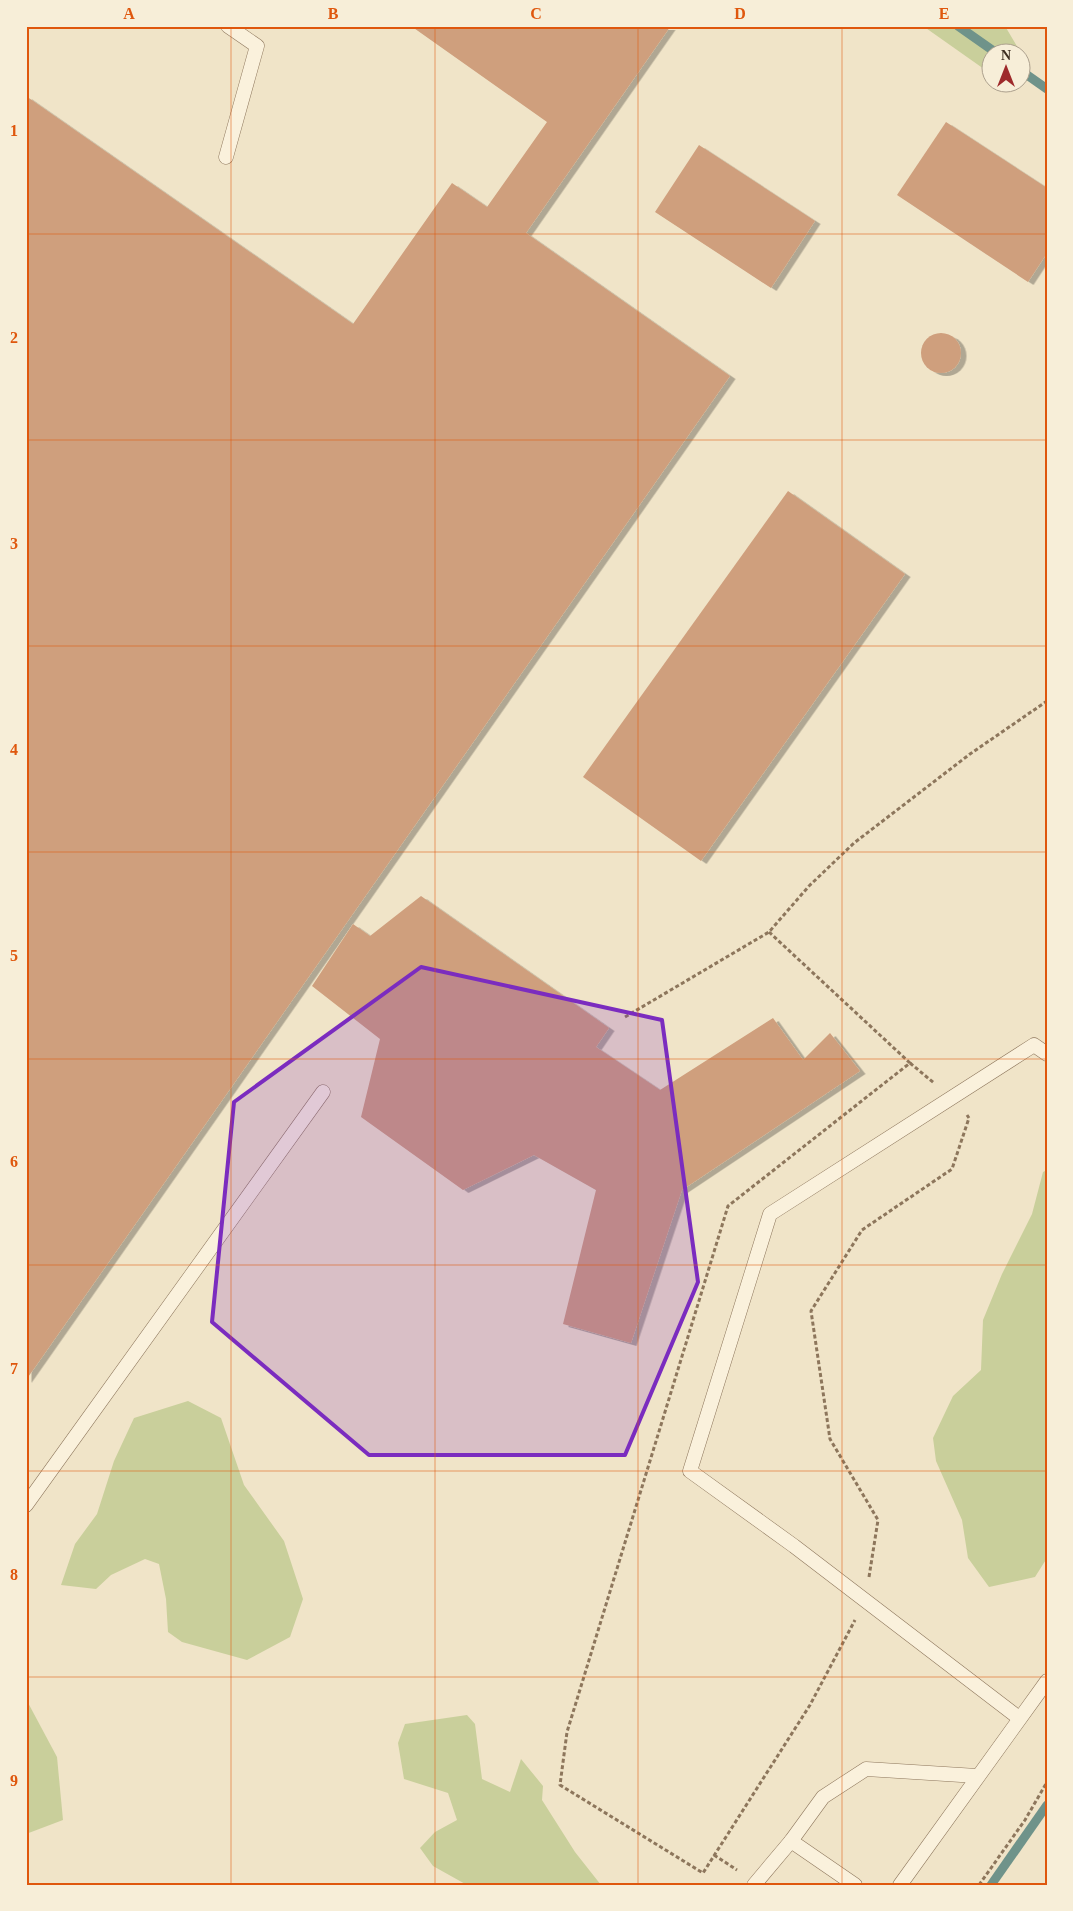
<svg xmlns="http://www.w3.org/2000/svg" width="1073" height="1911" font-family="Georgia,serif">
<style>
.green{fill:#c9cf9b}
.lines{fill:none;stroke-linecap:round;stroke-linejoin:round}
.stream{stroke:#6f938a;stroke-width:9}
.building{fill:#cf9f7d;filter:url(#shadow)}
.lane-casing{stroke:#8d765c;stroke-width:15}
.path{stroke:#8d765c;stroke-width:3;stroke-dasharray:4 2.5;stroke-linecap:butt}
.lane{stroke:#faf1dc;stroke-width:14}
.marked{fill:#7b2cbf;fill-opacity:0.2;stroke:#7b2cbf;stroke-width:4;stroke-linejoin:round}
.grid{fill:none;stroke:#df570d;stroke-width:1;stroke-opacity:0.55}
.neatline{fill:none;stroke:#df570d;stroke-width:2}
.grid-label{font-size:16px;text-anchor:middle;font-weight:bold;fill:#df570d}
</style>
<defs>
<filter id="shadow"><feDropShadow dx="5.5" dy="3" stdDeviation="0" flood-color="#0004"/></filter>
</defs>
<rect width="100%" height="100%" fill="#f0e4c8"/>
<g class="green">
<polygon points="923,26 1005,26 1018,48 1015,52 990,52 990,71 984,69"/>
<polygon points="1047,1170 1047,1558 1035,1577 989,1587 968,1558 962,1520 936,1461 933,1438 953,1396 981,1370 983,1320 1002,1274 1032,1214 1043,1172"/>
<polygon points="188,1401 221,1418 244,1485 284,1541 303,1599 290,1637 247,1660 182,1642 168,1632 166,1599 159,1564 145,1559 111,1575 96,1589 61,1585 75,1544 97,1514 114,1461 134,1418"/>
<polygon points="26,1699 57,1757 63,1820 26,1834"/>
<polygon points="467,1715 475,1724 482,1779 510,1792 521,1759 543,1786 542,1800 575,1852 601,1885 467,1885 433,1866 420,1848 435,1832 457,1820 448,1793 404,1779 398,1743 405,1724"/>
</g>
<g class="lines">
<g class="stream">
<polyline points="958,26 995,52"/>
<polyline points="1020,70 1047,89"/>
<polyline points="991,1885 1047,1805"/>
</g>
</g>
<g class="building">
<polygon points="411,26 670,27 526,233 730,376 26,1380 26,96 353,324 452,183 487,207 547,122"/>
<polygon points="946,122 1047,188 1047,253 1028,282 897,195"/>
<polygon points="699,145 815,221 771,288 655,212"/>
<circle cx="941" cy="353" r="20"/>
<polygon points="788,491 905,574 701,861 583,777"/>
<polygon points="421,896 609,1028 596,1047 660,1090 773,1018 803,1060 830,1033 860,1071 682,1190 631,1343 563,1324 596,1190 534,1155 463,1190 361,1117 380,1039 312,986 353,924 370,936"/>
</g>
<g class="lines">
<g class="lane-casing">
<g id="lane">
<polyline points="226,157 257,46 228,26"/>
<polyline points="26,1505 323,1092"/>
<polyline points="1019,1718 794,1546 690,1471 770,1214 1034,1045 1047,1054"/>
<polyline points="791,1841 855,1885"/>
<polyline points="754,1885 791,1841 823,1797 866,1769 977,1776"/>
<polyline points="900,1885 1047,1681"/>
</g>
</g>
<g class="path">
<polyline points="769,932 910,1063 728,1206 567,1732 560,1785 703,1873 810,1705 855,1620"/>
<polyline points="625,1017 769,932 809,886 854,843 970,754 1047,701"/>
<polyline points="910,1063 934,1083"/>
<polyline points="869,1577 878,1520 830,1439 811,1311 862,1230 952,1169 969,1118 967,1115"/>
<polyline points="714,1855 737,1870"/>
<polyline points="979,1885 1025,1820 1047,1782"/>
</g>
<use href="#lane" class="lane"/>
</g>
<path class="marked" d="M421,967L662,1020L698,1282L625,1455H369L212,1322L234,1102Z"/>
<path class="grid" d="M231,26V1885M435,26V1885M638,26V1885M842,26V1885M26,234H1047M26,440H1047M26,646H1047M26,852H1047M26,1059H1047M26,1265H1047M26,1471H1047M26,1677H1047"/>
<rect width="1073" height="1911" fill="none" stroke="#f7eed8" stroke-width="55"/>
<g transform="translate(1006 68)"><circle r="24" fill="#f7eed8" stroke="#ada18e"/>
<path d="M0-4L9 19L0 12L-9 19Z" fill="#9e2a2b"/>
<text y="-8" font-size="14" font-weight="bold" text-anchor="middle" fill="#3d2e20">N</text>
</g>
<rect x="28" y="28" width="1018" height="1856" class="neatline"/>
<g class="grid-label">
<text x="129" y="19">A</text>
<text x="333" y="19">B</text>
<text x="536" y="19">C</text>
<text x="740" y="19">D</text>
<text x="944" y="19">E</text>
<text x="14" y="136">1</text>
<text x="14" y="343">2</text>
<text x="14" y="549">3</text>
<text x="14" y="755">4</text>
<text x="14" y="961">5</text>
<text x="14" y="1167">6</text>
<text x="14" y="1374">7</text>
<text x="14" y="1580">8</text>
<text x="14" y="1786">9</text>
</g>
</svg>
